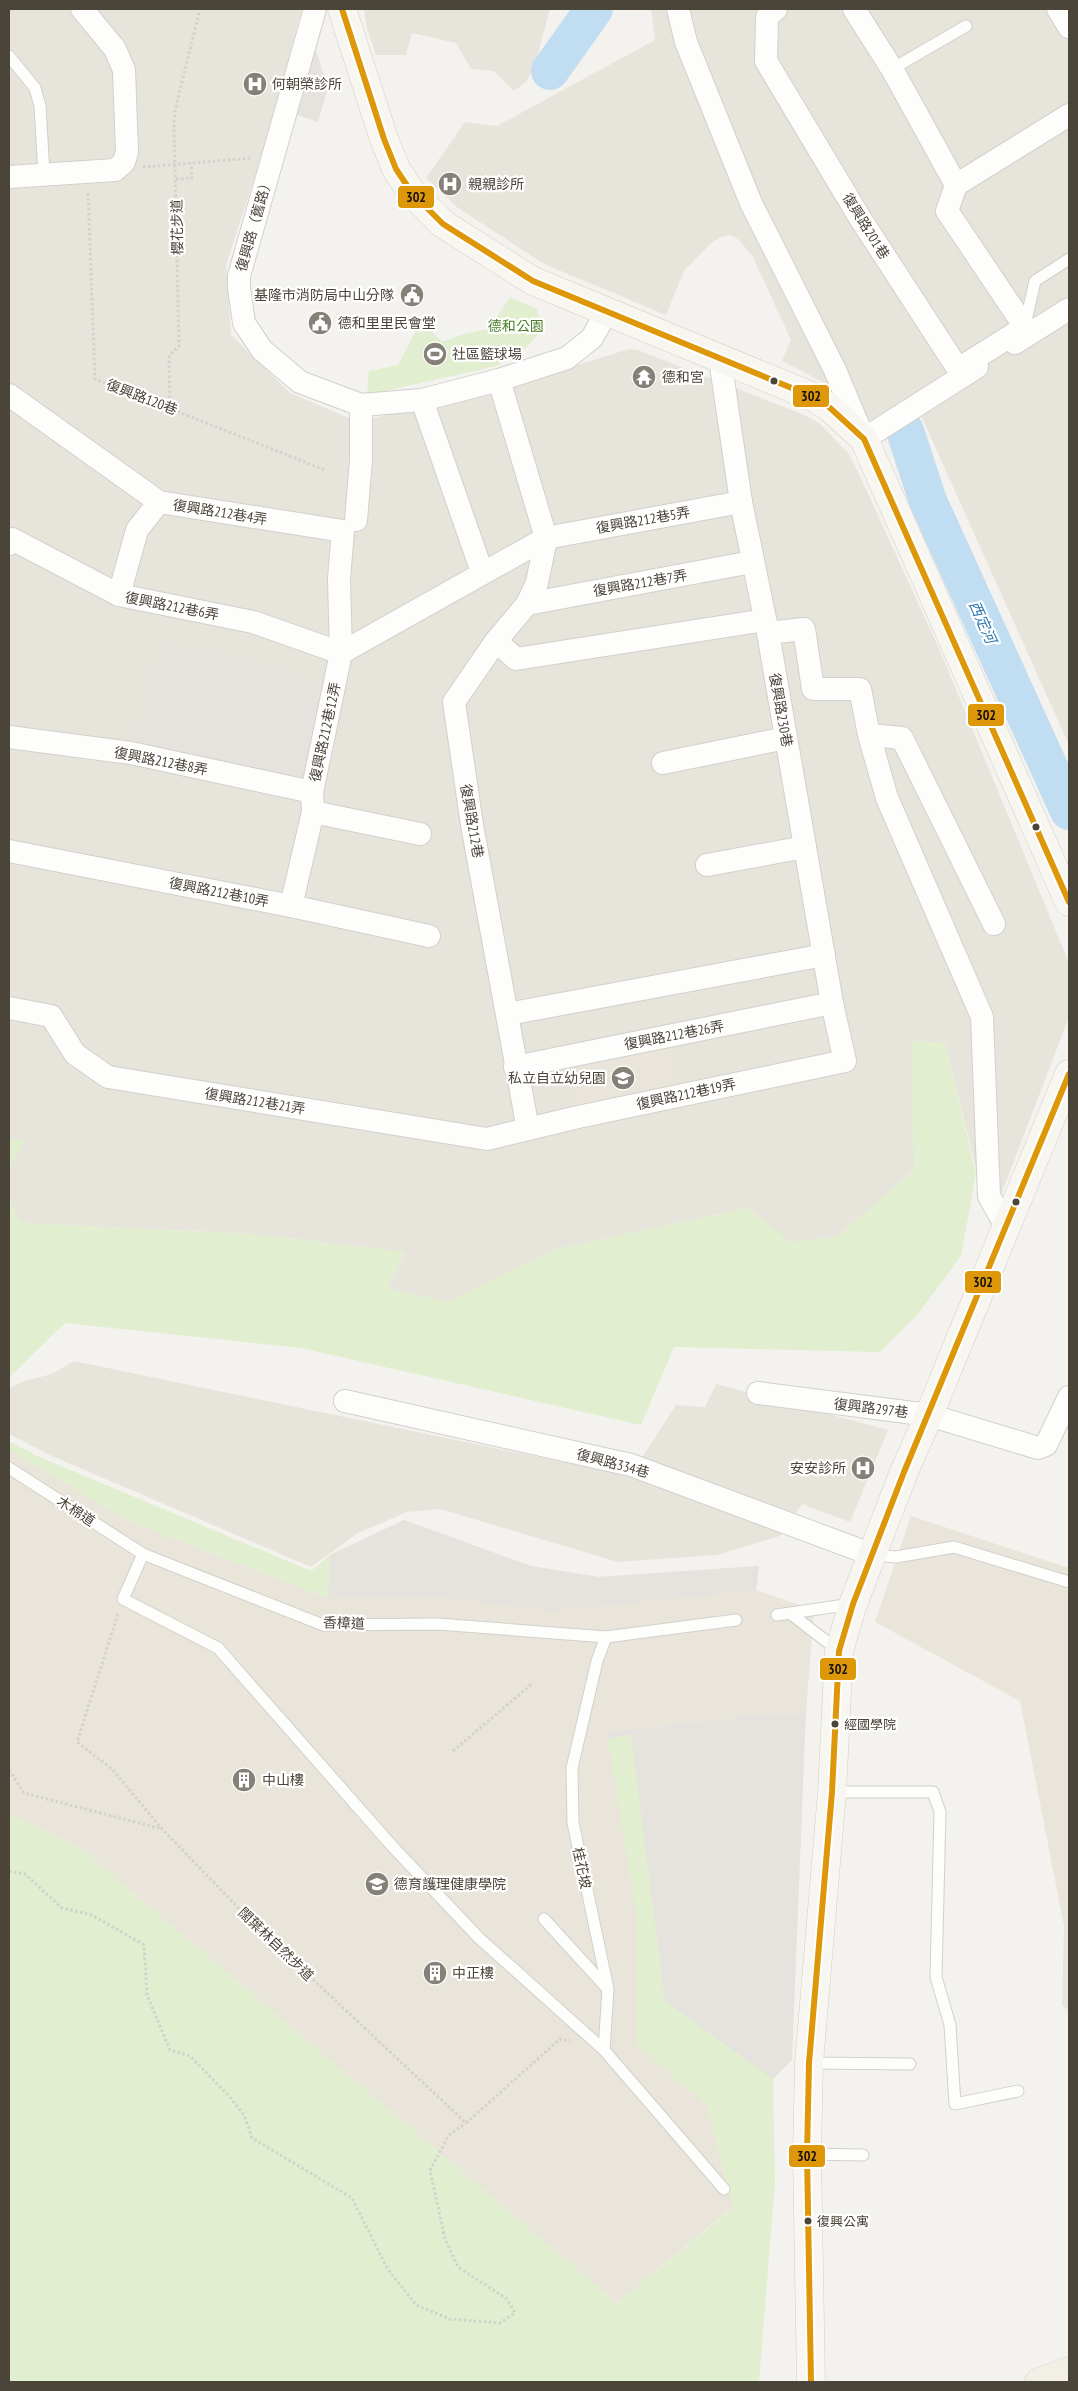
<svg xmlns="http://www.w3.org/2000/svg" width="1078" height="2391" font-family="'PT Sans Narrow','Noto Sans TC',sans-serif">
<style>
.residential{fill:#e7e4dc}
.industrial{fill:#e6e2de}
.education{fill:#eae5da}
.green{fill:#e1eecf}
.parking{fill:#e6e3df}
.lines{fill:none;stroke-linecap:round;stroke-linejoin:round}
.river{stroke:#c0ddf1;stroke-width:38}
.lane-casing{stroke:#d2d0cb;stroke-width:13}
.street-casing{stroke:#d2d0cb;stroke-width:24}
.secondary-casing{stroke:#d3cfc5;stroke-width:29}
.primary-casing{stroke:#d6cebb;stroke-width:29}
.path{stroke:#d3d2cc;stroke-width:3;stroke-dasharray:2.5 2.5;stroke-linecap:butt}
.lane{stroke:#fdfdfc;stroke-width:11}
.street{stroke:#fdfdfc;stroke-width:22}
.secondary{stroke:#f7f6f1;stroke-width:28}
.primary{stroke:#f2efe6;stroke-width:28}
.bus-1-casing{stroke:#fff;stroke-width:10}
.bus-1{stroke:#dd9709;stroke-width:6}
.bus-dot{fill:#4b4439;stroke:#fff;stroke-width:2}
.labels{text-anchor:middle;dominant-baseline:central;stroke-width:4.5;stroke-linejoin:round;paint-order:stroke}
.bus-label{font-size:13px;fill:#4b4439;stroke:#fff;text-anchor:start}
.poi-label{font-size:14px;fill:#4b4439;stroke:#fff;text-anchor:start}
.street-label{font-size:14px;fill:#4b4439;stroke:#fff}
.park-label{font-size:14px;fill:#4a7f2a;stroke:#fff}
.water-label{font-size:15px;font-style:italic;fill:#2e7ab2;stroke:#fff}
.line-badge{stroke:#fff;stroke-width:2}
.pale-badge-label{font-size:14px;text-anchor:middle;font-weight:bold;fill:#111}
</style>
<rect width="100%" height="100%" fill="#f4f2ee"/>
<g class="residential">
<polygon points="9,9 302,9 261,157 226,265 231,335 290,393 349,418 374,418 523,382 629,349 638,350 802,414 819,423 848,453 858,472 941,653 1069,963 1069,1017 990,1224 945,1043 913,1041 914,1170 837,1237 791,1243 748,1208 556,1249 447,1302 387,1288 405,1252 254,1234 20,1223 9,1199 9,1169 24,1141 9,1138"/>
<polygon points="364,9 550,9 534,68 526,82 514,91 494,71 471,69 456,43 412,33 406,55 376,55 367,29"/>
<polygon points="651,9 1069,9 1069,745 919,411 889,427 886,442 879,429 838,390 782,361 791,340 753,257 739,240 730,235 721,237 711,243 684,271 666,315 544,264 458,208 426,178 465,122 497,126 655,40"/>
<polygon points="74,1361 630,1476 676,1405 705,1407 716,1384 888,1430 850,1522 802,1504 780,1536 717,1555 618,1562 440,1509 407,1512 358,1533 311,1567 52,1456 9,1434 9,1388 21,1382 52,1374"/>
</g>
<polygon class="industrial" points="806,1712 792,2060 773,2079 707,2106 636,2044 608,1739 610,1732 763,1714"/>
<g class="education">
<polygon points="669,1039 679,1095 578,1117 566,1060"/>
<polygon points="9,1450 131,1522 328,1598 330,1555 404,1520 531,1566 599,1577 759,1566 756,1590 814,1610 806,1712 763,1714 611,1732 608,1739 637,1921 636,2043 707,2106 733,2207 617,2303 80,1848 9,1814"/>
<polygon points="911,1516 1069,1568 1069,2011 1062,2005 1064,1926 1020,1701 875,1622"/>
</g>
<g class="green">
<polygon points="510,297 537,309 542,330 528,346 496,366 367,395 369,371 398,365 421,321 442,342 463,334 489,329"/>
<polygon points="912,1041 945,1043 976,1173 961,1256 918,1314 880,1352 674,1347 641,1425 301,1348 65,1323 9,1378 9,1199 20,1223 254,1234 405,1252 387,1288 447,1302 556,1249 748,1208 791,1242 837,1237 914,1170"/>
<polygon points="9,1138 25,1141 9,1169"/>
<polygon points="9,1441 37,1456 311,1571 330,1555 328,1598 131,1522 9,1450"/>
<polygon points="631,1734 665,2001 773,2079 775,2183 759,2382 9,2382 9,1814 80,1848 617,2303 733,2208 707,2106 636,2044 637,1921 608,1739"/>
</g>
<g class="parking">
<polygon points="313,41 328,88 318,122 292,113"/>
<polygon points="164,643 301,673 327,712 312,792 131,753"/>
<polygon points="404,1520 531,1566 599,1577 759,1566 756,1590 552,1611 429,1596 328,1598 330,1555"/>
</g>
<g class="lines">
<g class="river">
<polyline points="550,71 594,9"/>
<polyline points="905,431 928,501 1069,811"/>
</g>
<g class="lane-casing">
<g id="lane">
<polyline points="9,56 35,88 40,106 44,174"/>
<polyline points="892,69 966,26"/>
<polyline points="1025,325 1035,281 1069,259"/>
<polyline points="9,1468 143,1554"/>
<polyline points="873,1555 896,1557 954,1547 1069,1582"/>
<polyline points="791,1614 839,1651"/>
<polyline points="777,1615 852,1604"/>
<polyline points="832,1792 933,1792 940,1812 936,1977 950,2025 955,2104 1018,2091"/>
<polyline points="544,1919 607,1988"/>
<polyline points="604,2050 479,1938 392,1846 218,1648 123,1599 143,1554 323,1625 438,1624 606,1637"/>
<polyline points="809,2063 910,2064"/>
<polyline points="807,2154 863,2155"/>
<polyline points="724,2189 604,2050 608,1989 573,1823 572,1768 597,1661 606,1637 736,1620"/>
</g>
</g>
<g class="street-casing">
<g id="street">
<polyline points="315,9 239,276 239,288 244,323 262,350 300,382 361,405 422,400 499,380 567,358 592,338 607,311"/>
<polyline points="678,9 686,42 751,203 835,370 864,439 977,367"/>
<polyline points="776,9 767,17 766,61 860,218 958,369 1025,327 947,211 956,185 1069,115"/>
<polyline points="854,9 892,69 956,185"/>
<polyline points="1058,9 1069,27"/>
<polyline points="9,177 115,170 124,162 127,152 124,70 115,49 82,9"/>
<polyline points="1015,343 1069,309"/>
<polyline points="499,380 546,538 537,583 527,604 496,641 454,702 472,825 528,1129"/>
<polyline points="9,395 159,502 343,531 339,579 341,653 312,792 313,812 291,906"/>
<polyline points="422,400 482,572"/>
<polyline points="356,520 361,460 361,405"/>
<polyline points="9,544 12,539 119,595 253,622 341,653"/>
<polyline points="119,595 137,530 159,502"/>
<polyline points="527,604 752,562"/>
<polyline points="768,633 804,629 813,689 860,689 869,735 887,798 982,1017 989,1196 1007,1228"/>
<polyline points="496,641 516,659 765,620"/>
<polyline points="341,653 546,538 741,502"/>
<polyline points="869,735 902,738 994,924"/>
<polyline points="9,737 131,753 312,792"/>
<polyline points="663,763 786,738"/>
<polyline points="313,812 420,834"/>
<polyline points="9,851 291,906 429,936"/>
<polyline points="707,865 805,847"/>
<polyline points="9,1008 51,1016 75,1054 108,1077 487,1139 578,1117 845,1061 832,1003 768,633 741,502 720,359"/>
<polyline points="508,1014 824,955"/>
<polyline points="515,1067 832,1003"/>
<polyline points="758,1393 929,1415 1038,1448 1046,1445 1069,1397"/>
<polyline points="345,1401 631,1465 873,1555"/>
</g>
</g>
<g class="secondary-casing">
<g id="secondary">
<polyline points="342,9 384,139 396,169 412,193 443,224 533,281 811,396 829,407 864,439 1069,902"/>
<polyline points="811,2382 807,2154 809,2063 832,1792 839,1651 853,1604 904,1472 929,1415 1069,1074"/>
</g>
</g>
<g class="primary-casing">
<polyline id="primary" points="1039,2382 1069,2371"/>
</g>
<g class="path">
<polyline points="143,167 252,158"/>
<polyline points="176,179 192,178 191,163"/>
<polyline points="88,193 95,379 325,470"/>
<polyline points="170,408 169,356 179,346 174,126 175,110 200,9"/>
<polyline points="118,1614 77,1742 112,1769 162,1829 259,1929 466,2123 560,2039 570,2041"/>
<polyline points="453,1751 533,1683"/>
<polyline points="9,1770 24,1793 162,1829"/>
<polyline points="9,1871 25,1874 62,1908 92,1915 144,1945 147,1995 170,2050 190,2056 229,2096 244,2115 252,2138 352,2198 387,2268 416,2305 450,2319 500,2323 515,2313 507,2299 458,2267 445,2239 430,2170 449,2135 466,2123"/>
</g>
<use href="#lane" class="lane"/>
<use href="#street" class="street"/>
<use href="#secondary" class="secondary"/>
<use href="#primary" class="primary"/>
<g class="bus-1-casing">
<g id="bus-1">
<polyline points="342,9 384,139 396,169 412,193 443,224 533,281 811,396 829,407 864,439 1069,902"/>
<polyline points="811,2382 807,2154 809,2063 832,1792 839,1651 853,1604 904,1472 1069,1074"/>
</g>
</g>
<use href="#bus-1" class="bus-1"/>
</g>
<defs>
<g id="hospital-disc" transform="scale(1.25)"><circle r="9.5" fill="#868178" stroke="#fff"/><path d="M-5-5h3v3.5h4V-5h3V5h-3V1.5h-4V5h-3Z" fill="#fff"/></g>
<g id="civic-disc" transform="scale(1.25)"><circle r="9.5" fill="#868178" stroke="#fff"/><path d="M-.6-6.5H3V-4.5H.6V-3L4-1V1h2V6H-6V1h2V-1L-.6-3ZM-1.2 2.5V6h2.4V2.5Z" fill="#fff"/></g>
<g id="stadium-disc" transform="scale(1.25)"><circle r="9.5" fill="#868178" stroke="#fff"/><path d="M0-5a6.5 5 0 1 0 0 10a6.5 5 0 1 0 0-10ZM-3.5-1.8h7v3.6h-7Z" fill="#fff"/></g>
<g id="temple-disc" transform="scale(1.25)"><circle r="9.5" fill="#868178" stroke="#fff"/><path d="M0-6L5-2H3V0L6.5 2.5H4V6H1.5V3h-3V6H-4V2.5H-6.5L-3 0V-2H-5Z" fill="#fff"/></g>
<g id="school-disc" transform="scale(1.25)"><circle r="9.5" fill="#868178" stroke="#fff"/><path d="M0-5L7-2L0 1L-7-2ZM-4 1L0 2.5L4 1V4Q0 6-4 4Z" fill="#fff"/></g>
<g id="building-disc" transform="scale(1.25)"><circle r="9.5" fill="#868178" stroke="#fff"/><path d="M-4-6H4V6H1V3H-1V6H-4ZM-2.5-4.3h1.7v1.8h-1.7ZM.8-4.3h1.7v1.8H.8ZM-2.5-1h1.7V.8h-1.7ZM.8-1h1.7V.8H.8Z" fill="#fff"/></g>
<g id="university-disc" transform="scale(1.25)"><circle r="9.5" fill="#868178" stroke="#fff"/><path d="M0-5L7-2L0 1L-7-2ZM-4 1L0 2.5L4 1V4Q0 6-4 4Z" fill="#fff"/></g>
</defs>
<g fill-rule="evenodd">
<use href="#hospital-disc" x="255" y="84"/>
<use href="#hospital-disc" x="450" y="184"/>
<use href="#civic-disc" x="412" y="295"/>
<use href="#civic-disc" x="320" y="323"/>
<use href="#stadium-disc" x="435" y="354"/>
<use href="#temple-disc" x="644" y="377"/>
<use href="#school-disc" x="623" y="1078"/>
<use href="#hospital-disc" x="863" y="1468"/>
<use href="#building-disc" x="244" y="1780"/>
<use href="#university-disc" x="377" y="1884"/>
<use href="#building-disc" x="435" y="1973"/>
</g>
<g class="bus-dot">
<circle cx="774" cy="381" r="4.5"/>
<circle cx="1036" cy="827" r="4.5"/>
<circle cx="1016" cy="1202" r="4.5"/>
<circle cx="835" cy="1724" r="4.5"/>
<circle cx="808" cy="2221" r="4.5"/>
</g>
<g class="labels">
<g class="bus-label">
<text x="844" y="1724">經國學院</text>
<text x="817" y="2221">復興公寓</text>
</g>
<g class="poi-label">
<text x="272" y="84">何朝榮診所</text>
<text x="468" y="184">親親診所</text>
<text x="394" y="295" text-anchor="end">基隆市消防局中山分隊</text>
<text x="338" y="323">德和里里民會堂</text>
<text x="452" y="354">社區籃球場</text>
<text x="662" y="377">德和宮</text>
<text x="606" y="1078" text-anchor="end">私立自立幼兒園</text>
<text x="846" y="1468" text-anchor="end">安安診所</text>
<text x="262" y="1780">中山樓</text>
<text x="394" y="1884">德育護理健康學院</text>
<text x="452" y="1973">中正樓</text>
</g>
<g class="street-label">
<text transform="translate(254 224) rotate(-74)">復興路（舊路）</text>
<text transform="translate(866 226) rotate(58)">復興路201巷</text>
<text transform="translate(177 227) rotate(-91)">櫻花步道</text>
<text transform="translate(142 397) rotate(21)">復興路120巷</text>
<text transform="translate(220 512) rotate(9)">復興路212巷4弄</text>
<text transform="translate(643 520) rotate(-10)">復興路212巷5弄</text>
<text transform="translate(640 583) rotate(-10)">復興路212巷7弄</text>
<text transform="translate(172 606) rotate(11)">復興路212巷6弄</text>
<text transform="translate(781 710) rotate(80)">復興路230巷</text>
<text transform="translate(325 732) rotate(-78)">復興路212巷12弄</text>
<text transform="translate(161 761) rotate(11)">復興路212巷8弄</text>
<text transform="translate(472 821) rotate(80)">復興路212巷</text>
<text transform="translate(219 892) rotate(11)">復興路212巷10弄</text>
<text transform="translate(674 1035) rotate(-11)">復興路212巷26弄</text>
<text transform="translate(686 1094) rotate(-12)">復興路212巷19弄</text>
<text transform="translate(255 1101) rotate(9)">復興路212巷21弄</text>
<text transform="translate(871 1408) rotate(7)">復興路297巷</text>
<text transform="translate(613 1463) rotate(15)">復興路334巷</text>
<text transform="translate(76 1511) rotate(33)">木棉道</text>
<text transform="translate(344 1623) rotate(2)">香樟道</text>
<text transform="translate(582 1868) rotate(78)">桂花坡</text>
<text transform="translate(276 1944) rotate(44)">闊葉林自然步道</text>
</g>
<g class="park-label">
<text x="516" y="326">德和公園</text>
</g>
<g class="water-label">
<text transform="translate(983 622) rotate(66)">西定河</text>
</g>
</g>
<g class="line-badge">
<rect x="397" y="185" width="38" height="24" rx="5" fill="#dd9709"/>
<rect x="792" y="384" width="38" height="24" rx="5" fill="#dd9709"/>
<rect x="967" y="703" width="38" height="24" rx="5" fill="#dd9709"/>
<rect x="964" y="1270" width="38" height="24" rx="5" fill="#dd9709"/>
<rect x="819" y="1657" width="38" height="24" rx="5" fill="#dd9709"/>
<rect x="788" y="2144" width="38" height="24" rx="5" fill="#dd9709"/>
</g>
<g class="pale-badge-label">
<text x="416" y="202">302</text>
<text x="811" y="401">302</text>
<text x="986" y="720">302</text>
<text x="983" y="1287">302</text>
<text x="838" y="1674">302</text>
<text x="807" y="2161">302</text>
</g>
<rect width="1078" height="2391" fill="none" stroke="#4b4439" stroke-width="20"/>
</svg>
